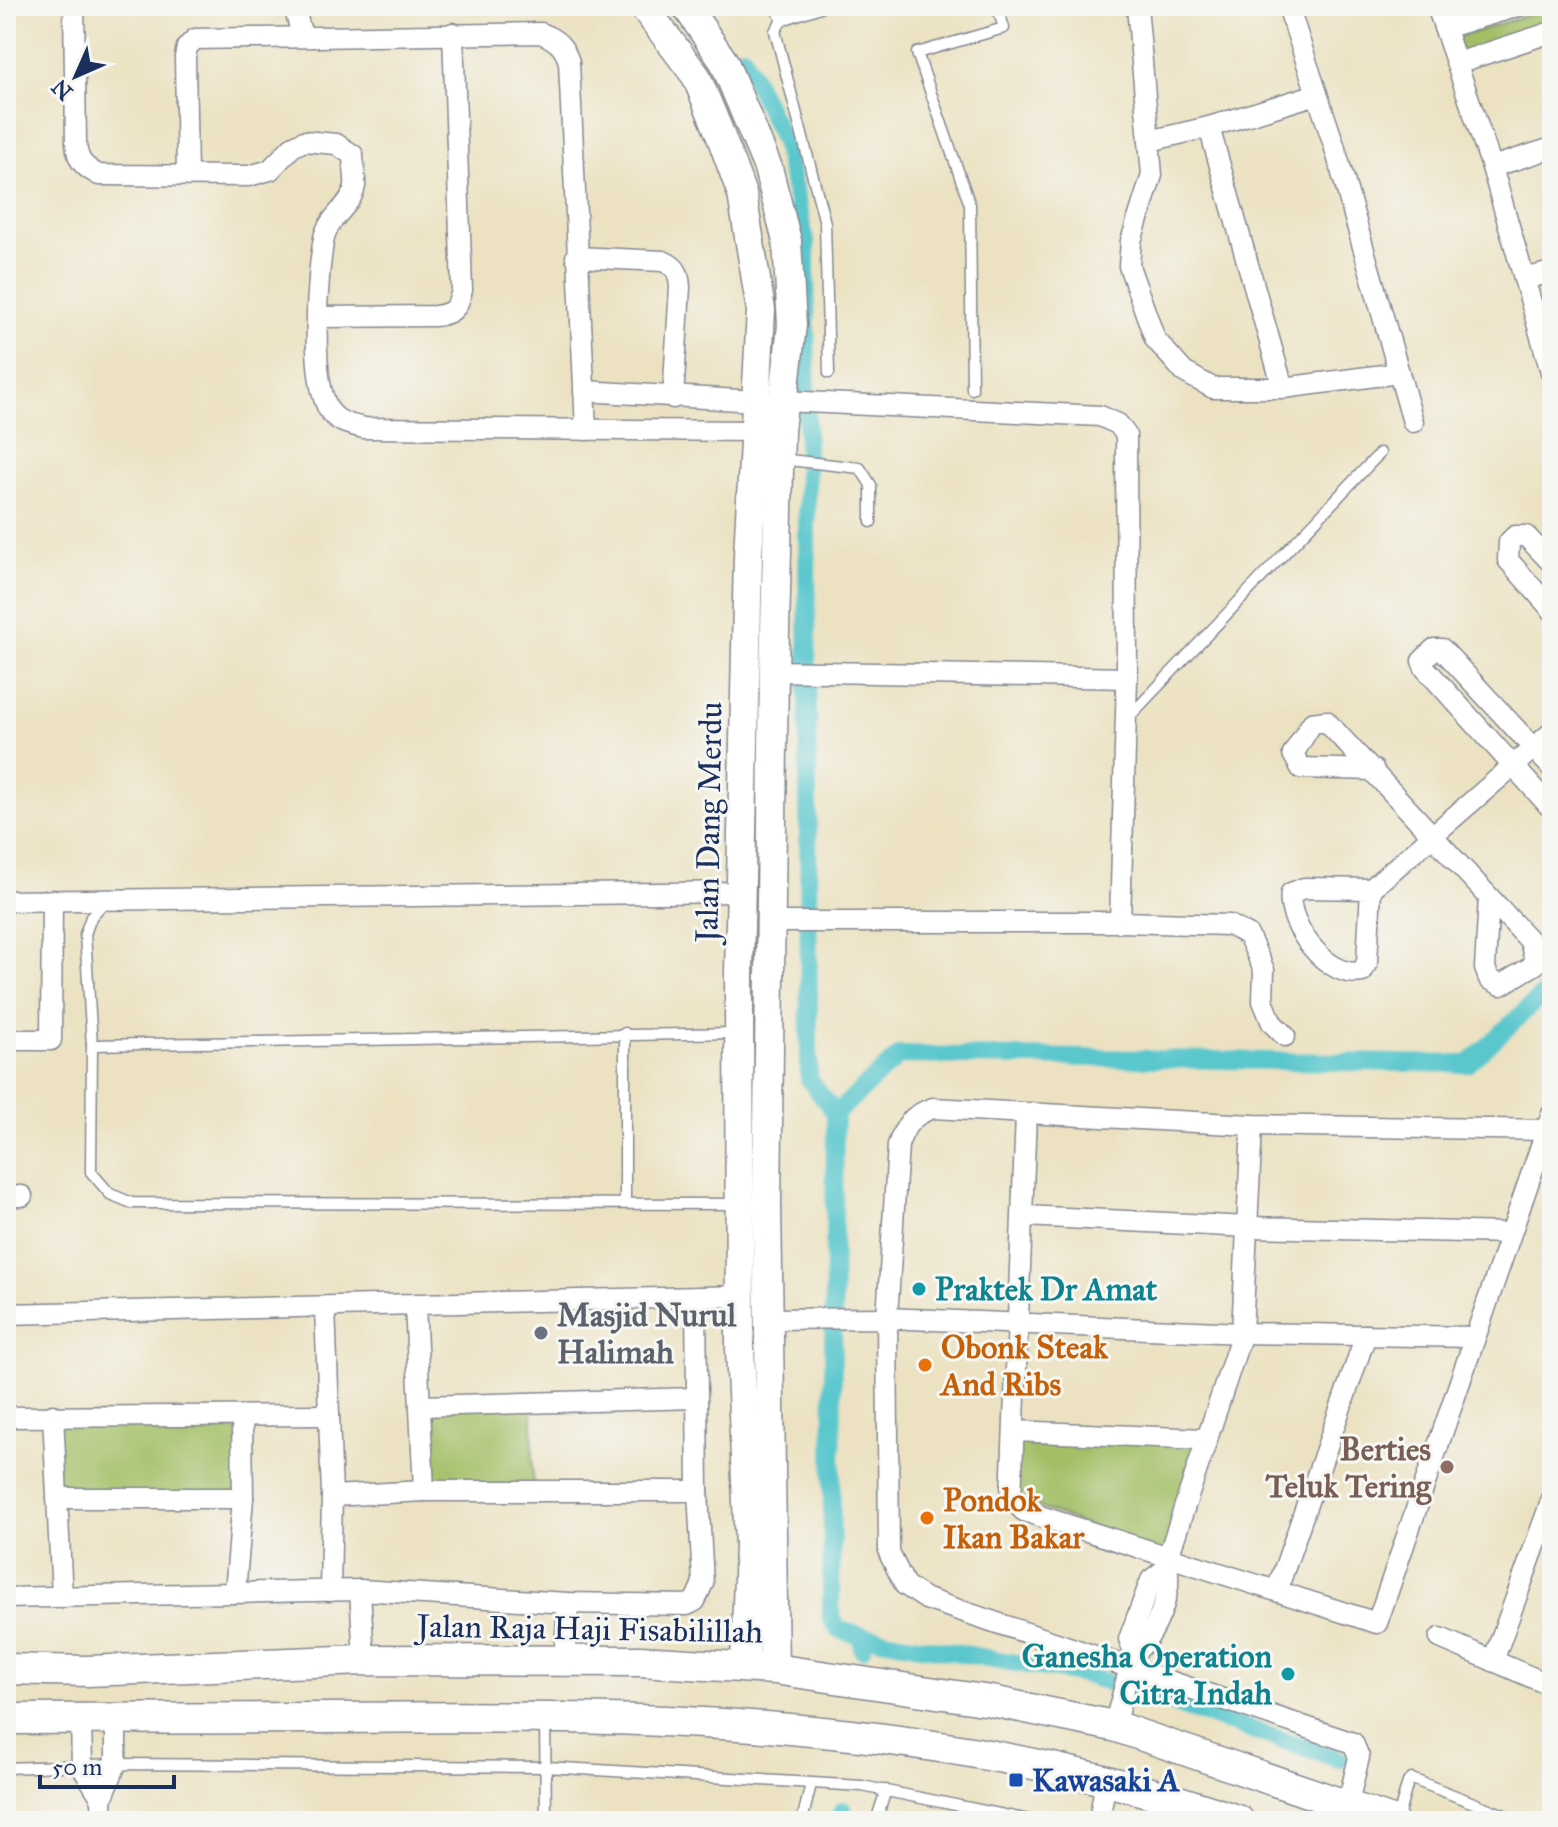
<svg xmlns="http://www.w3.org/2000/svg" width="1558" height="1827" font-family="'IM FELL Great Primer',serif">
<style>
.green{fill:#a3bf66;stroke:#5f7762;stroke-width:2}
.lines{fill:none;stroke-linecap:round;stroke-linejoin:round}
.canal{stroke:#5ac7cd;stroke-width:18}
.lane-casing{stroke:#848890;stroke-width:13}
.street-casing{stroke:#848890;stroke-width:23}
.secondary-casing{stroke:#848890;stroke-width:31}
.primary-casing{stroke:#848890;stroke-width:33}
.lane{stroke:#fff;stroke-width:10}
.street{stroke:#fff;stroke-width:20}
.secondary{stroke:#fff;stroke-width:28}
.primary{stroke:#fff;stroke-width:30}
.culture-dot{fill:#0f9aa8;stroke:#f6f6f2;stroke-width:3}
.worship-dot{fill:#6b7280;stroke:#f6f6f2;stroke-width:3}
.food-dot{fill:#e8710a;stroke:#f6f6f2;stroke-width:3}
.education-dot{fill:#8d6e63;stroke:#f6f6f2;stroke-width:3}
.transit-dot{fill:#1a4fb4;stroke:#f6f6f2;stroke-width:3}
.labels{text-anchor:middle;dominant-baseline:central;stroke-width:6;stroke-linejoin:round;paint-order:stroke}
.street-label{font-size:32px;fill:#1b2f5e;stroke:#f6f6f2}
.culture-label{font-size:32px;font-weight:bold;fill:#0d838f;stroke:#f6f6f2;text-anchor:start}
.worship-label{font-size:32px;font-weight:bold;fill:#5b616d;stroke:#f6f6f2;text-anchor:start}
.food-label{font-size:32px;font-weight:bold;fill:#c56008;stroke:#f6f6f2;text-anchor:start}
.education-label{font-size:32px;font-weight:bold;fill:#785e54;stroke:#f6f6f2;text-anchor:end}
.transit-label{font-size:32px;font-weight:bold;fill:#164399;stroke:#f6f6f2;text-anchor:start}
</style>
<rect width="100%" height="100%" fill="#f6f6f2"/>
<filter id="ink" filterUnits="userSpaceOnUse"><feTurbulence type="fractalNoise" baseFrequency=".0125" numOctaves="2"/><feDisplacementMap in="SourceGraphic" scale="16" xChannelSelector="R" yChannelSelector="G"/><feConvolveMatrix kernelMatrix="1 2 1 2 8 2 1 2 1" color-interpolation-filters="sRGB"/></filter>
<filter id="wash" filterUnits="userSpaceOnUse"><feTurbulence type="fractalNoise" baseFrequency=".006" numOctaves="4" result="noise"/><feDisplacementMap in="SourceGraphic" scale="32" xChannelSelector="R" yChannelSelector="G"/><feGaussianBlur stdDeviation="1.8" result="paint"/><feColorMatrix in="noise" values="0 0 0 0 0 0 0 0 0 0 0 0 0 0 0 0 0 1.4 0 .05"/><feComposite in="paint" operator="in"/></filter>
<g filter="url(#wash)">
<rect width="100%" height="100%" fill="#ece2c2"/>
<g class="green">
<polygon points="1552,7 1552,26 1462,55 1456,38"/>
<polygon points="532,1403 533,1491 424,1491 421,1406"/>
<polygon points="53,1415 242,1418 243,1498 57,1498"/>
<polygon points="1015,1433 1209,1444 1171,1558 1014,1498"/>
</g>
<g class="lines">
<g class="canal">
<polyline points="743,56 783,141 806,242 809,1079 835,1114 831,1618 839,1630 863,1636"/>
<polyline points="835,1114 900,1055 1468,1064 1552,986"/>
<polyline points="862,1649 863,1636 1089,1676 1339,1759"/>
<polyline points="839,1821 843,1810"/>
</g>
</g>
</g>
<g filter="url(#ink)">
<g class="lines">
<g class="lane-casing">
<g id="lane">
<polyline points="776,6 782,20"/>
<polyline points="823,6 782,20 775,31 825,223 829,373"/>
<polyline points="972,389 970,205 917,53 1004,28 997,6"/>
<polyline points="780,459 860,468 871,485 871,522"/>
<polyline points="1127,719 1380,453"/>
<polyline points="738,1033 92,1045 91,1172 110,1194 132,1203 738,1204"/>
<polyline points="92,1045 85,934 91,917 105,901"/>
<polyline points="625,1201 625,1033"/>
<polyline points="545,1719 546,1821"/>
<polyline points="6,1768 116,1764 547,1767 862,1786 1034,1821"/>
<polyline points="802,1821 811,1784"/>
<polyline points="876,1821 886,1790"/>
<polyline points="1397,1821 1408,1782 1412,1779 1520,1821"/>
</g>
</g>
<g class="street-casing">
<g id="street">
<path d="M74,6L76,142C77,160 83,167 99,175L249,176L270,170L292,147L304,141L336,144L353,155C353,165 356,177 355,186C352,206 328,217 324,238C317,275 309,384 331,413C339,423 352,425 364,428L755,431"/>
<polyline points="294,6 302,36"/>
<polyline points="1137,6 1152,175 1131,241 1129,266 1155,339 1184,372 1213,388 1283,388 1399,373"/>
<polyline points="1288,6 1334,145 1413,422"/>
<polyline points="1437,6 1492,167 1552,375"/>
<polyline points="1444,28 1519,6"/>
<polyline points="1457,63 1552,32"/>
<polyline points="1209,127 1283,388"/>
<polyline points="1149,141 1209,127 1317,94"/>
<polyline points="1492,167 1552,148"/>
<path d="M187,174L185,57L187,47L195,39L541,33C557,40 564,46 569,62L586,430"/>
<path d="M576,257L663,261C677,267 679,273 680,287L673,398"/>
<polyline points="1524,279 1552,272"/>
<path d="M319,317L435,316C453,314 458,308 462,290L453,33"/>
<polyline points="584,391 756,401"/>
<polyline points="784,401 1100,416 1118,424 1126,435 1127,678 1120,922"/>
<polyline points="1552,563 1526,536 1515,536 1509,542 1508,560 1552,610"/>
<polyline points="774,671 1127,678"/>
<polyline points="1552,768 1442,649 1434,649 1422,661 1425,668 1552,809"/>
<polyline points="1374,770 1301,768 1293,754 1312,723 1326,721 1530,941 1536,964 1501,985 1489,979 1485,968 1489,897"/>
<path d="M1371,889L1367,962L1362,972C1328,980 1286,924 1291,893L1304,888L1371,889L1552,732"/>
<polyline points="6,901 742,892"/>
<polyline points="772,922 1120,922 1229,925 1248,935 1264,970 1263,1001 1272,1023 1285,1036"/>
<polyline points="6,1040 51,1040 52,900"/>
<polyline points="1026,1114 1011,1498 1024,1511 1377,1623 1552,1114"/>
<polyline points="6,1196 22,1196"/>
<polyline points="1025,1216 1249,1227 1509,1233"/>
<polyline points="415,1305 424,1491"/>
<polyline points="325,1307 332,1496 330,1591"/>
<polyline points="6,1314 741,1296"/>
<polyline points="769,1319 887,1318 1242,1333 1474,1337"/>
<polyline points="421,1406 696,1398"/>
<polyline points="53,1415 62,1597"/>
<polyline points="6,1417 329,1415"/>
<polyline points="1014,1431 1205,1439"/>
<polyline points="332,1496 424,1491 698,1491"/>
<polyline points="57,1498 243,1498"/>
<polyline points="360,1590 364,1660"/>
<polyline points="1277,1590 1366,1335"/>
<polyline points="235,1593 243,1498 242,1418"/>
<polyline points="6,1598 360,1590 568,1603 687,1605 695,1601 703,1583 698,1491 696,1298"/>
<polyline points="1440,1638 1552,1686"/>
<path d="M1134,1652C1152,1641 1165,1607 1168,1586C1169,1574 1166,1566 1169,1554L1242,1333L1252,1125"/>
<polyline points="1493,1661 1552,1499"/>
<polyline points="564,1663 568,1603"/>
<polyline points="81,1719 82,1767 102,1799"/>
<polyline points="1114,1726 1134,1652 1129,1639 1151,1580 1165,1569"/>
<path d="M1348,1803L1359,1757L1353,1743L926,1599L905,1585L889,1553L887,1318L898,1145C905,1125 912,1115 933,1108L1252,1125L1552,1130"/>
<polyline points="103,1821 102,1799 116,1764 116,1721"/>
<polyline points="1099,1821 1106,1780"/>
</g>
</g>
<g class="secondary-casing">
<g id="secondary">
<polyline points="643,6 696,76 718,129 742,194 761,310 748,555 739,973 740,1349 749,1545 745,1667"/>
<polyline points="686,6 724,62 768,168 787,241 792,325 780,431 774,671 767,1204 774,1669"/>
</g>
</g>
<g class="primary-casing">
<g id="primary">
<polyline points="6,1669 87,1671 364,1660 640,1661 774,1669 991,1701 1114,1726 1392,1821"/>
<path d="M6,1719C114,1718 223,1719 331,1718C640,1715 944,1716 1239,1821"/>
</g>
</g>
<use href="#lane" class="lane"/>
<use href="#street" class="street"/>
<use href="#secondary" class="secondary"/>
<use href="#primary" class="primary"/>
</g>
</g>
<g class="culture-dot">
<circle cx="919" cy="1289" r="8"/>
<circle cx="1288" cy="1674" r="8"/>
</g>
<circle class="worship-dot" cx="541" cy="1333" r="8"/>
<g class="food-dot">
<circle cx="925" cy="1365" r="8"/>
<circle cx="927" cy="1518" r="8"/>
</g>
<circle class="education-dot" cx="1447" cy="1467" r="8"/>
<rect class="transit-dot" x="1008" y="1772" width="16" height="16" rx="4"/>
<g class="labels">
<g class="street-label">
<text transform="translate(709 822) rotate(-89)">Jalan Dang Merdu</text>
<text transform="translate(590 1629) rotate(1)">Jalan Raja Haji Fisabilillah</text>
</g>
<g class="culture-label">
<text x="935" y="1289">Praktek Dr Amat</text>
<text x="1272" y="1656" text-anchor="end">Ganesha Operation<tspan x="1272" dy="37">Citra Indah</tspan></text>
</g>
<g class="worship-label">
<text x="557" y="1315">Masjid Nurul<tspan x="557" dy="37">Halimah</tspan></text>
</g>
<g class="food-label">
<text x="941" y="1347">Obonk Steak<tspan x="941" dy="37">And Ribs</tspan></text>
<text x="943" y="1500">Pondok<tspan x="943" dy="37">Ikan Bakar</tspan></text>
</g>
<g class="education-label">
<text x="1431" y="1449">Berties<tspan x="1431" dy="37">Teluk Tering</tspan></text>
</g>
<g class="transit-label">
<text x="1032" y="1780">Kawasaki A</text>
</g>
</g>
<rect width="1558" height="1827" fill="none" stroke="#f6f6f2" stroke-width="32"/>
<g transform="translate(76 76) rotate(225)" stroke="#f6f6f2" stroke-width="6" paint-order="stroke">
<path d="M0-6L14 30L0 20L-14 30Z" fill="#1b2f5e"/>
<text y="-12" font-size="22" font-weight="bold" text-anchor="middle" fill="#1b2f5e">N</text>
</g>
<path d="M40 1775v12h134v-12" fill="none" stroke="#1b2f5e" stroke-width="4"/>
<text x="52" y="1775" font-size="24" fill="#1b2f5e" stroke="#f6f6f2" stroke-width="6" paint-order="stroke">50 m</text>
</svg>
